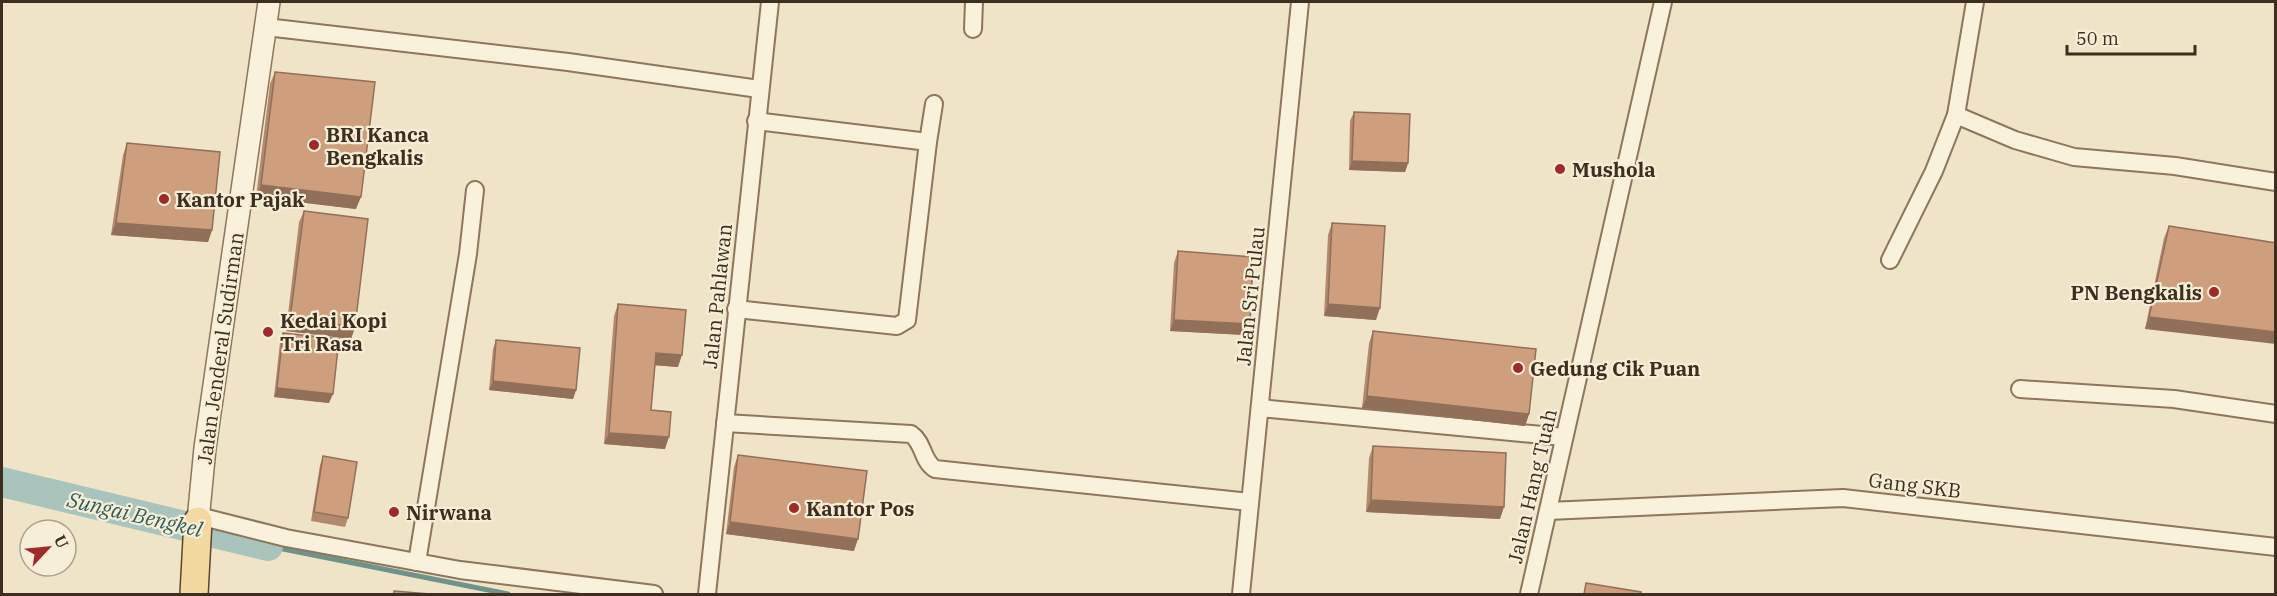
<svg xmlns="http://www.w3.org/2000/svg" width="2277" height="596" font-family="'IBM Plex Serif',serif">
<style>
.lines{fill:none;stroke-linecap:round;stroke-linejoin:round}
.stream{stroke:#6f938a;stroke-width:5}
.river{stroke:#a9c4bc;stroke-width:30}
.minor-casing{stroke:#8d765c;stroke-width:20}
.tertiary-casing{stroke:#8d765c;stroke-width:24}
.primary-casing{stroke:#5b4430;stroke-width:30}
.minor{stroke:#faf1dc;stroke-width:16}
.tertiary{stroke:#faf1dc;stroke-width:21}
.primary{stroke:#f3d9a0;stroke-width:27}
.wall{fill:#b2896c}
.shaded-wall{fill:#916f58}
.building{fill:#cf9f7d;stroke:#916f58;stroke-width:1.5}
.poi-dot{fill:#9e2a2b;stroke:#f7eed8;stroke-width:2}
.labels{text-anchor:middle;dominant-baseline:central;stroke-width:4.5;stroke-linejoin:round;paint-order:stroke}
.poi-label{font-size:20px;font-weight:bold;fill:#3d2e20;stroke:#f7eed8;text-anchor:start}
.street-label{font-size:20px;fill:#3d2e20;stroke:#f7eed8}
.water-label{font-size:21px;font-style:italic;fill:#2f5d5a;stroke:#f7eed8}
</style>
<rect width="100%" height="100%" fill="#f0e4c8"/>
<g class="lines">
<polyline class="stream" points="268,546 508,594"/>
<polyline class="river" points="2,482 268,546"/>
<g class="minor-casing">
<g id="minor">
<polyline points="266,27 568,62 759,89"/>
<polyline points="973,29 974,2"/>
<polyline points="1956,115 2015,140 2074,157 2175,166 2276,182"/>
<polyline points="928,142 934,104"/>
<polyline points="1890,260 1934,171 1956,115 1975,2"/>
<polyline points="736,309 897,326 907,320 928,142 756,121"/>
<polyline points="2020,389 2174,399 2276,414"/>
<polyline points="1260,408 1564,437"/>
<path d="M725,423L911,434C924,443 922,461 935,469L1250,502"/>
<polyline points="1548,511 1843,498 2276,547"/>
<polyline points="199,516 286,538 460,570 654,594"/>
<polyline points="417,562 468,254 475,190"/>
<polyline points="707,594 770,2"/>
<polyline points="1241,594 1300,2"/>
<polyline points="1529,594 1663,2"/>
</g>
</g>
<g class="tertiary-casing">
<polyline id="tertiary" points="198,521 205,448 269,2"/>
</g>
<g class="primary-casing">
<polyline id="primary" points="194,594 198,521"/>
</g>
<use href="#minor" class="minor"/>
<use href="#tertiary" class="tertiary"/>
<use href="#primary" class="primary"/>
</g>
<g class="wall">
<polygon points="275,72 356,209 256,197 270,84"/>
<polygon points="1354,112 1408,163 1405,172 1349,170 1350,121"/>
<polygon points="127,143 212,230 208,242 111,235 123,155"/>
<polygon points="304,211 355,327 351,339 286,331 299,222"/>
<polygon points="1332,223 1376,320 1324,316 1328,235"/>
<polygon points="2169,226 2276,243 2145,329 2164,238"/>
<polygon points="1178,251 1245,335 1170,331 1174,263"/>
<polygon points="618,304 678,367 655,365 651,410 665,449 604,444 614,316"/>
<polygon points="1373,331 1529,414 1525,426 1362,408 1369,343"/>
<polygon points="283,333 329,403 274,397 280,342"/>
<polygon points="496,340 576,390 573,399 489,390 493,349"/>
<polygon points="1373,446 1500,519 1366,512 1369,458"/>
<polygon points="738,455 854,551 726,534 734,467"/>
<polygon points="323,456 348,518 345,527 311,521 320,465"/>
</g>
<g class="shaded-wall">
<polygon points="1352,161 1408,163 1405,172 1349,170"/>
<polygon points="261,185 361,197 356,209 256,197"/>
<polygon points="116,223 212,230 208,242 111,235"/>
<polygon points="1328,304 1380,308 1376,320 1324,316"/>
<polygon points="2149,317 2276,332 2276,344 2145,329"/>
<polygon points="290,319 355,327 351,339 286,331"/>
<polygon points="1174,320 1250,324 1245,335 1170,331"/>
<polygon points="656,353 682,355 678,367 651,365"/>
<polygon points="493,381 576,390 573,399 489,390"/>
<polygon points="277,388 333,394 329,403 274,397"/>
<polygon points="1367,396 1529,414 1525,426 1362,408"/>
<polygon points="609,433 669,437 665,449 604,444"/>
<polygon points="1371,500 1504,507 1500,519 1366,512"/>
<polygon points="730,522 858,539 854,551 726,534"/>
</g>
<g class="building">
<polygon points="275,72 375,82 361,197 261,185"/>
<polygon points="1354,112 1410,114 1408,163 1352,161"/>
<polygon points="127,143 220,152 212,230 116,223"/>
<polygon points="304,211 368,219 355,327 290,319"/>
<polygon points="1332,223 1385,226 1380,308 1328,304"/>
<polygon points="2169,226 2276,243 2276,332 2149,317"/>
<polygon points="1178,251 1253,257 1250,324 1174,320"/>
<polygon points="618,304 686,310 682,355 656,353 651,410 671,412 669,437 609,433"/>
<polygon points="1373,331 1536,349 1529,414 1367,396"/>
<polygon points="283,333 339,339 333,394 277,388"/>
<polygon points="496,340 580,348 576,390 493,381"/>
<polygon points="1373,446 1506,453 1504,507 1371,500"/>
<polygon points="738,455 867,471 858,539 730,522"/>
<polygon points="323,456 357,462 348,518 314,512"/>
<polygon points="1586,583 1641,592 1641,594 1584,594"/>
<polygon points="394,591 430,594 394,594"/>
</g>
<g class="poi-dot">
<circle cx="314" cy="145" r="6"/>
<circle cx="1560" cy="169" r="6"/>
<circle cx="164" cy="199" r="6"/>
<circle cx="2214" cy="292" r="6"/>
<circle cx="268" cy="332" r="6"/>
<circle cx="1518" cy="368" r="6"/>
<circle cx="794" cy="508" r="6"/>
<circle cx="394" cy="512" r="6"/>
</g>
<g class="labels">
<g class="poi-label">
<text x="326" y="134">BRI Kanca<tspan x="326" dy="23">Bengkalis</tspan></text>
<text x="1572" y="169">Mushola</text>
<text x="176" y="199">Kantor Pajak</text>
<text x="2202" y="292" text-anchor="end">PN Bengkalis</text>
<text x="280" y="320">Kedai Kopi<tspan x="280" dy="23">Tri Rasa</tspan></text>
<text x="1530" y="368">Gedung Cik Puan</text>
<text x="806" y="508">Kantor Pos</text>
<text x="406" y="512">Nirwana</text>
</g>
<g class="street-label">
<text transform="translate(717 296) rotate(-84)">Jalan Pahlawan</text>
<text transform="translate(1250 296) rotate(-84)">Jalan Sri Pulau</text>
<text transform="translate(220 348) rotate(-82)">Jalan Jenderal Sudirman</text>
<text transform="translate(1915 485) rotate(7)">Gang SKB</text>
<text transform="translate(1532 486) rotate(-77)">Jalan Hang Tuah</text>
</g>
<g class="water-label">
<text transform="translate(135 514) rotate(13)">Sungai Bengkel</text>
</g>
</g>
<rect width="2277" height="596" fill="none" stroke="#3d2e20" stroke-width="6"/>
<g transform="translate(48 548) rotate(64)"><circle r="28" fill="#f7eed8" stroke="#ada18e" stroke-width="1.5"/>
<path d="M0-4.5L10 22L0 15L-10 22Z" fill="#9e2a2b"/>
<text y="-9" font-size="16" font-weight="bold" text-anchor="middle" fill="#3d2e20">U</text>
</g>
<path d="M2067 45v9h128v-9" fill="none" stroke="#3d2e20" stroke-width="3"/>
<text x="2076" y="45" font-size="18" fill="#3d2e20" stroke="#f7eed8" stroke-width="4.5" paint-order="stroke">50 m</text>
</svg>
